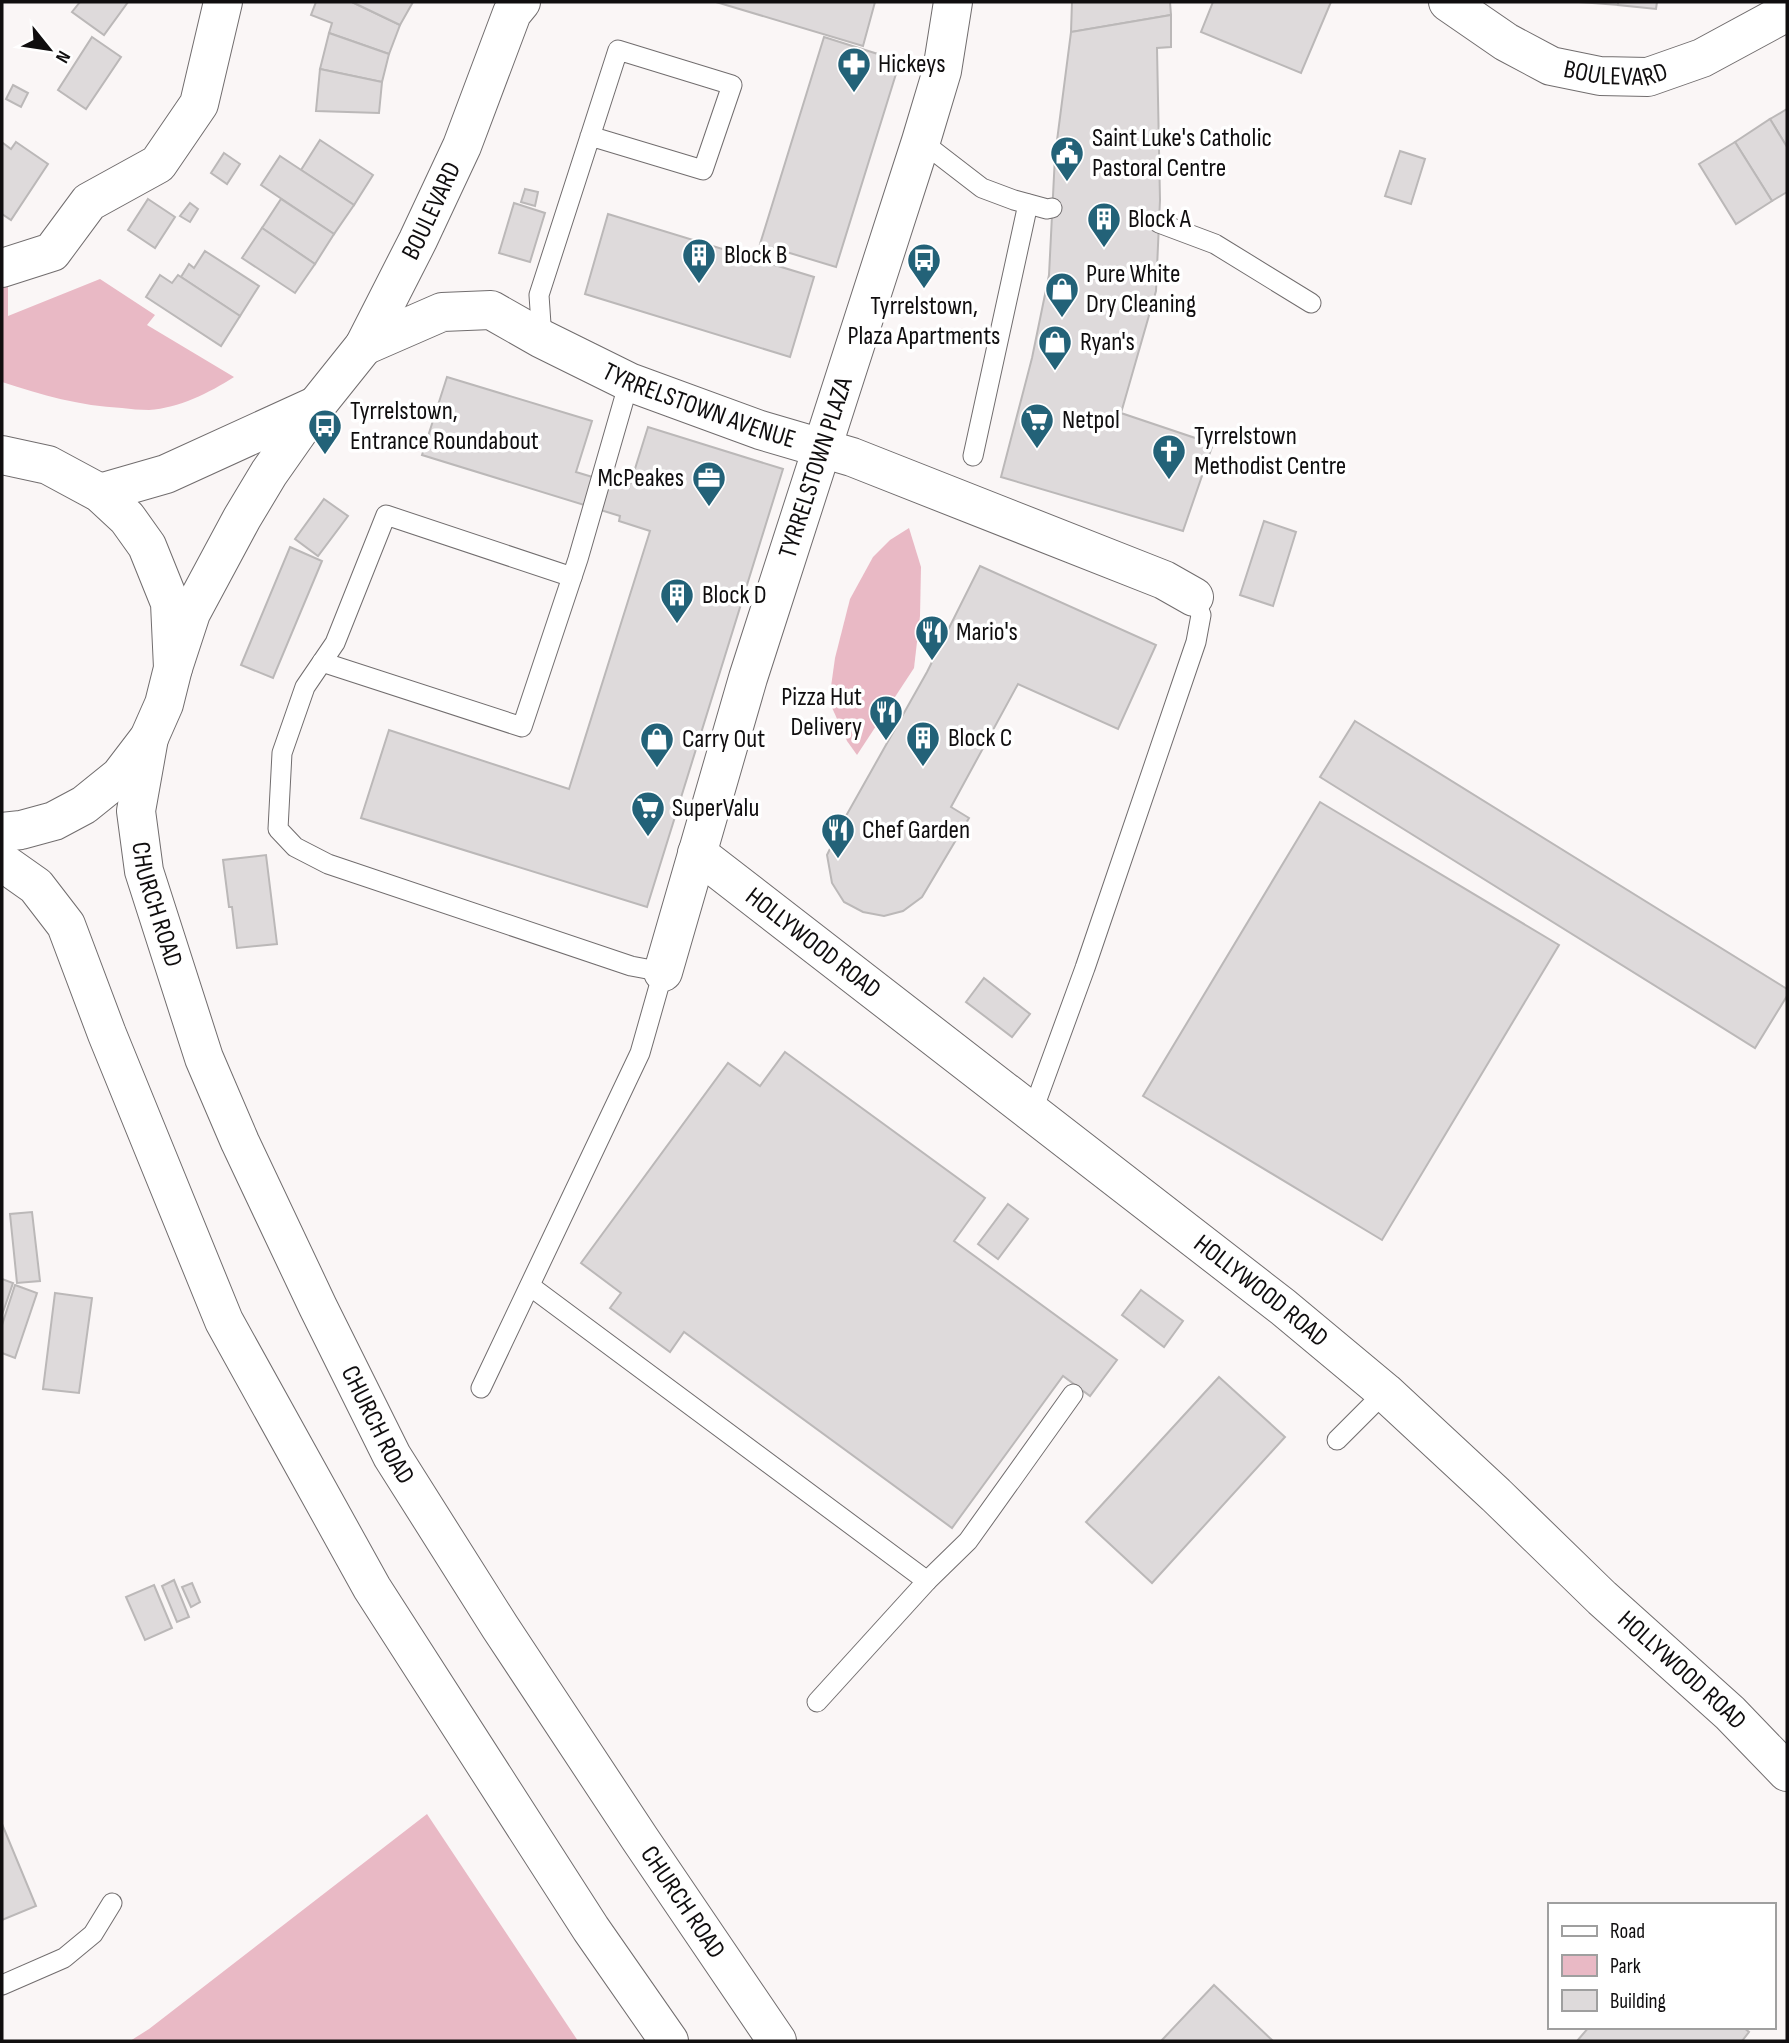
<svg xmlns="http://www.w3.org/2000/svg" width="1789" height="2043" font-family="'Sofia Sans Condensed',sans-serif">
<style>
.green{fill:#e9b9c5}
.building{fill:#dedadb;stroke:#bbb8b8;stroke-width:2}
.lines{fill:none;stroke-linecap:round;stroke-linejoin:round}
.lane-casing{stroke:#716d6e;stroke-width:21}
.street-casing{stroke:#716d6e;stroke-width:40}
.secondary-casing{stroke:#716d6e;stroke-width:40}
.lane{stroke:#fff;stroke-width:19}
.street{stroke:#fff;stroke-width:38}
.secondary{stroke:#fff;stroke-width:38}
.labels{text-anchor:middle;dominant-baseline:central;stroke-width:7;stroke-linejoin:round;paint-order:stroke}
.poi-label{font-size:26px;fill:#100e0f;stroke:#fff;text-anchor:start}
.street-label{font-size:26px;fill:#100e0f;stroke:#fff}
</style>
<rect width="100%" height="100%" fill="#faf6f6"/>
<g class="green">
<path d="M100,279L155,315L147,325L234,377C209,393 179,408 149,410C140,410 131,409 122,408C80,406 42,395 2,382V282L8,283V316Z"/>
<polygon points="909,528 921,567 920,616 914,668 857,755 847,741 829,701 835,658 850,599 873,557 890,540"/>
<polygon points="427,1814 578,2041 130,2041 149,2029"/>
</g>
<g class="building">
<polygon points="80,2 128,2 104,35 72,12"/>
<polygon points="316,2 352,2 400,25 389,54 329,33 332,23 311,15"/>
<polygon points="352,2 413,2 400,25"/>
<polygon points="716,2 875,2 863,46"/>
<polygon points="1072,2 1170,2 1171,15 1071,32"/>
<polygon points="1213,2 1331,2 1301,73 1201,32"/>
<polygon points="1579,2 1618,2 1618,5"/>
<polygon points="1618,2 1657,2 1656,9 1618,5"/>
<polygon points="1171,15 1171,47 1157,48 1160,200 1156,291 1121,413 1213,444 1183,531 1001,477 1032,358 1049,275 1055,156 1071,32"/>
<polygon points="329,33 389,54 382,82 320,69"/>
<polygon points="92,37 121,57 86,109 58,90"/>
<polygon points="824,37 900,61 836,267 760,244"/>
<polygon points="320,69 382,82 379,113 316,111"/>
<polygon points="13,85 28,93 21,107 6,99"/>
<polygon points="1787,109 1787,147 1770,119"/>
<polygon points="1770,119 1787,147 1787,192 1772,201 1735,142"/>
<polygon points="320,140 373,175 354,205 301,170"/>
<polygon points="16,142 48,164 11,220 2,214 2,144 3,143 11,149"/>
<polygon points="1735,142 1772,201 1736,224 1699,164"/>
<polygon points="1400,151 1425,159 1411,204 1385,196"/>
<polygon points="224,153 240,164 227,184 211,173"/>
<polygon points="280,156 354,205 334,234 261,185"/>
<polygon points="525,189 538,192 535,206 521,202"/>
<polygon points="148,199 175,217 155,248 128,230"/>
<polygon points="281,199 334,234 315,264 262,228"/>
<polygon points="190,203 198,209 190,222 180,216"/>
<polygon points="514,203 545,213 530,262 499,253"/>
<polygon points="608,214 814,277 790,357 585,294"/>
<polygon points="262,228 315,264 295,293 242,258"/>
<polygon points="205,251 259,286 240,316 181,277 189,264 194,268"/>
<polygon points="160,275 172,283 178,275 240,316 221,346 146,297"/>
<polygon points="447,377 592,421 576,472 629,488 648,427 783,469 647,907 361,818 389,730 569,789 650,531 619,521 620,516 422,455"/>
<polygon points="324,499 348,516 318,556 295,539"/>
<polygon points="1264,521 1296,532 1273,606 1240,595"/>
<polygon points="290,547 322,561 273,678 241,665"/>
<polygon points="980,566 1156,645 1118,729 1018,684 951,807 969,818 922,897 903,911 884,916 863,912 844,902 832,883 827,855 846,816 927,672"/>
<polygon points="1355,721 1787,989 1787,996 1755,1048 1320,777"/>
<polygon points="1320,802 1559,945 1382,1240 1143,1096"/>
<polygon points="266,855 277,944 237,948 232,907 229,907 223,860"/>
<polygon points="984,978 1030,1014 1012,1037 966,1002"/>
<polygon points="785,1052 985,1198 954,1241 1117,1360 1090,1396 1063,1376 952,1528 684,1332 670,1352 610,1308 621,1293 581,1263 728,1063 760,1086"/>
<polygon points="1008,1204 1028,1219 998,1259 978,1244"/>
<polygon points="32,1212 40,1281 17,1283 10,1214"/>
<polygon points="2,1279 13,1283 2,1315"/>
<polygon points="15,1285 37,1293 15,1358 2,1353 2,1325"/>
<polygon points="1141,1290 1183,1321 1164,1347 1122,1315"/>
<polygon points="55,1293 92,1298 79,1393 43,1389"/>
<polygon points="1219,1377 1285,1437 1152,1583 1086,1522"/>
<polygon points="174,1580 189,1617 177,1622 162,1586"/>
<polygon points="192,1583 200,1602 191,1607 182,1587"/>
<polygon points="154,1585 172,1628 145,1640 126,1597"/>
<polygon points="2,1824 36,1906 2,1920"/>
<polygon points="1214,1985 1273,2041 1161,2041"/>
<polygon points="1589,2027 1743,2027 1749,2032 1742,2041 1577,2041"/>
</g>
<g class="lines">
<g class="lane-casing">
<g id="lane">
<polyline points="921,141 982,188 1014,200 1047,209 1052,208"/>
<polyline points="1159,223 1215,244 1311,303"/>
<polyline points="542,339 539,295 618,50 732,85 703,170 590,136"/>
<polyline points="973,456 1028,204"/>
<polyline points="322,662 522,727 578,559 629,382"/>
<polyline points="1032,1113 1085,968 1196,642 1201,615 1194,597"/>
<polyline points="530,1286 927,1581 968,1541 1073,1394"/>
<polyline points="481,1388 640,1053 663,972 631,966 328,864 295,847 278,829 282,753 305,687 335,643 386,515 572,577"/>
<polyline points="1337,1440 1385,1392"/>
<polyline points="817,1702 927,1581"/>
<polyline points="2,1985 64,1958 93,1934 112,1903"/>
</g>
</g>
<g class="street-casing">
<g id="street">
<polyline points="2,268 52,252 89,202 158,164 199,104 223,2"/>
<path id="s1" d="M364,346L442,312L491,310L542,339L629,382L760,430L852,457L1164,580L1194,597"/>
<path id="s2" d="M697,853L1283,1307L1385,1392L1496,1495L1602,1598L1730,1713L1787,1772"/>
<path id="s3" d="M663,972L748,678L921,141L942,71L953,2"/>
</g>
</g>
<g class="secondary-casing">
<g id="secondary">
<path id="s4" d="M1448,2L1506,42L1551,66L1600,76L1648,77L1702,58L1787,12"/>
<polyline points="2,455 48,465 100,493 127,518 147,546 170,603 173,668 164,704 149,738 120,776 84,805 54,821 21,830 2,832"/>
<polyline points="100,493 166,474 315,406"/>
<path id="s5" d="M173,668L191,613L242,518L269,473L316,406L364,346L418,240L462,146L512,13L521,2"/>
<path id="s6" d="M149,738L136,811L144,871L204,1058L240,1142L318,1307L392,1456L500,1627L640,1839L777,2041"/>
<polyline points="2,862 36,886 66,925 107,1034 224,1321 372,1588 591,1929 669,2041"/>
</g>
</g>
<use href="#lane" class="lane"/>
<use href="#street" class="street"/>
<use href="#secondary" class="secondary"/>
</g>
<defs>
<g id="pharmacy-pin" transform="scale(1.75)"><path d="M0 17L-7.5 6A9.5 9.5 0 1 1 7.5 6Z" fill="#236278" stroke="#fff"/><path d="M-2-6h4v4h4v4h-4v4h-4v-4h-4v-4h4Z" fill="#fff"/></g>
<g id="civic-pin" transform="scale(1.75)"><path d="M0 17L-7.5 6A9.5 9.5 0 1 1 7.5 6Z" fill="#236278" stroke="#fff"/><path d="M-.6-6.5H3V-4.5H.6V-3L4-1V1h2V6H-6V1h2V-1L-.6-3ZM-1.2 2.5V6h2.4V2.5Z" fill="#fff"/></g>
<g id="building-pin" transform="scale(1.75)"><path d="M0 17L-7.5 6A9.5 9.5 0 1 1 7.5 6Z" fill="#236278" stroke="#fff"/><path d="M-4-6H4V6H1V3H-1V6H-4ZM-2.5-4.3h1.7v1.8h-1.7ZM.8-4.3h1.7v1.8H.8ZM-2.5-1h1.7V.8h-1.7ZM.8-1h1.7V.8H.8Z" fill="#fff"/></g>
<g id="bus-pin" transform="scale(1.75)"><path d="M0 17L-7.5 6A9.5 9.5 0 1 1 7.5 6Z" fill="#236278" stroke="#fff"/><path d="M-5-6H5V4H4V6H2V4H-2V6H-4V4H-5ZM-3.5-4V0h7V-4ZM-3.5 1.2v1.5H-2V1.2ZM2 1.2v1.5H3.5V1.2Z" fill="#fff"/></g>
<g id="shop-pin" transform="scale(1.75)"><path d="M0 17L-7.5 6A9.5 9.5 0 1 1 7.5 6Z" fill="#236278" stroke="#fff"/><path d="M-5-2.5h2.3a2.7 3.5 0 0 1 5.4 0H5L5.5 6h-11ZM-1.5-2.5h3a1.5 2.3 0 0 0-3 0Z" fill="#fff"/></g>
<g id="supermarket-pin" transform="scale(1.75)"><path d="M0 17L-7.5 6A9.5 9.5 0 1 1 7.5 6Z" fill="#236278" stroke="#fff"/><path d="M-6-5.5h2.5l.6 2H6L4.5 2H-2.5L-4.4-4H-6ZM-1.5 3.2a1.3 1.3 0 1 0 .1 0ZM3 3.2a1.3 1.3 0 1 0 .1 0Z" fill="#fff"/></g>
<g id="church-pin" transform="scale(1.75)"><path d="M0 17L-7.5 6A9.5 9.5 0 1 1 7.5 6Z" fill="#236278" stroke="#fff"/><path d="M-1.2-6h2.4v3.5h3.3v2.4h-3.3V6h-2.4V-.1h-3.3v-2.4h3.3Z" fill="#fff"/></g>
<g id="office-pin" transform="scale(1.75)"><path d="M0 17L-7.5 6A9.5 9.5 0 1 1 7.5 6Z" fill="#236278" stroke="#fff"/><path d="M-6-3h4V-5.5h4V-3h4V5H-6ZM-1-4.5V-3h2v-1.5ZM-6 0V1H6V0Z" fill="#fff"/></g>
<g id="restaurant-pin" transform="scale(1.75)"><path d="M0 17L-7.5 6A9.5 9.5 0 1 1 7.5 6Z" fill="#236278" stroke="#fff"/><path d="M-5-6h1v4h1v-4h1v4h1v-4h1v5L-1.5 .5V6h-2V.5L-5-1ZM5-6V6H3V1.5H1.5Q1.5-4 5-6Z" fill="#fff"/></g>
</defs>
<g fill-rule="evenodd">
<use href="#pharmacy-pin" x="854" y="64"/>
<use href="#civic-pin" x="1067" y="153"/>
<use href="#building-pin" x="1104" y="219"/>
<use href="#building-pin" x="699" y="255"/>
<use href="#bus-pin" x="924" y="260"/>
<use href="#shop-pin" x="1062" y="289"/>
<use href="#shop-pin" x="1055" y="342"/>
<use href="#supermarket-pin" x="1037" y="420"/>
<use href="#bus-pin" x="325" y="426"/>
<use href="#church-pin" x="1169" y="451"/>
<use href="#office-pin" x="709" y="478"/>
<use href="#building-pin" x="677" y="595"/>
<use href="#restaurant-pin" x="932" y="632"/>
<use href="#restaurant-pin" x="886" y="712"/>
<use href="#building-pin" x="923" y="738"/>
<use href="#shop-pin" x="657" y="739"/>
<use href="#supermarket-pin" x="648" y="808"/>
<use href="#restaurant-pin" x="838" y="830"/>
</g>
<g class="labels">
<g class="poi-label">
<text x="878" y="64">Hickeys</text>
<text x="1092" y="138">Saint Luke's Catholic<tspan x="1092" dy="30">Pastoral Centre</tspan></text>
<text x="1128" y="219">Block A</text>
<text x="724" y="255">Block B</text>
<text x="1086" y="274">Pure White<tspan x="1086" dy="30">Dry Cleaning</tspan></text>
<text x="924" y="306" text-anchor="middle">Tyrrelstown,<tspan x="924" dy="30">Plaza Apartments</tspan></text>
<text x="1080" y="342">Ryan's</text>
<text x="350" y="411">Tyrrelstown,<tspan x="350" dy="30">Entrance Roundabout</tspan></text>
<text x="1062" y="420">Netpol</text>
<text x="1194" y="436">Tyrrelstown<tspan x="1194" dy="30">Methodist Centre</tspan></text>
<text x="684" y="478" text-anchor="end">McPeakes</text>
<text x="702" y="595">Block D</text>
<text x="956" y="632">Mario's</text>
<text x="862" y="697" text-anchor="end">Pizza Hut<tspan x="862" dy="30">Delivery</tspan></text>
<text x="948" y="738">Block C</text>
<text x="682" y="739">Carry Out</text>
<text x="672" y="808">SuperValu</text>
<text x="862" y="830">Chef Garden</text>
</g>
<g class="street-label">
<text stroke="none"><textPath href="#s4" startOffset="187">BOULEVARD</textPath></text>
<text stroke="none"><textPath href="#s5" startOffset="528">BOULEVARD</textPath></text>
<text stroke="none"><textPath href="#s1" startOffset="364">TYRRELSTOWN AVENUE</textPath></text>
<text stroke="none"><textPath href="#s3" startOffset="527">TYRRELSTOWN PLAZA</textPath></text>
<text stroke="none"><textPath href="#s6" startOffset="170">CHURCH ROAD</textPath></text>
<text stroke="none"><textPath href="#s2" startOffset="147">HOLLYWOOD ROAD</textPath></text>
<text stroke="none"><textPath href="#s2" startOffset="714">HOLLYWOOD ROAD</textPath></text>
<text stroke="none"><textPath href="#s6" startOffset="737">CHURCH ROAD</textPath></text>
<text stroke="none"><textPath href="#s2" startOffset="1281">HOLLYWOOD ROAD</textPath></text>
<text stroke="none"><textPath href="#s6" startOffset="1304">CHURCH ROAD</textPath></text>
</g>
</g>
<rect width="1789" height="2043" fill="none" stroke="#100e0f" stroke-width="7"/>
<rect x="1548" y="1903" width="228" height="126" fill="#ffffff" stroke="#9f9f9f" stroke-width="2"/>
<rect x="1562" y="1926" width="35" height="10" fill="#ffffff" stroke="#9f9f9f" stroke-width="2"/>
<text x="1610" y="1938" font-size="21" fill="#100e0f">Road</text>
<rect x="1562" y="1955" width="35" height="21" fill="#e9b9c5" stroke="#9f9f9f" stroke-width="2"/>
<text x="1610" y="1973" font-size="21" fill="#100e0f">Park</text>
<rect x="1562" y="1990" width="35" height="21" fill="#dedadb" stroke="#9f9f9f" stroke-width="2"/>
<text x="1610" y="2008" font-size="21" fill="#100e0f">Building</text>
<g transform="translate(49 49) rotate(120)" stroke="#ffffff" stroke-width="5" paint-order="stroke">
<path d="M0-5L12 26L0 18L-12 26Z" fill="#100e0f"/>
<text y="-10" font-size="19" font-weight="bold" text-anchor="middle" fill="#100e0f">N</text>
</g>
</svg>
